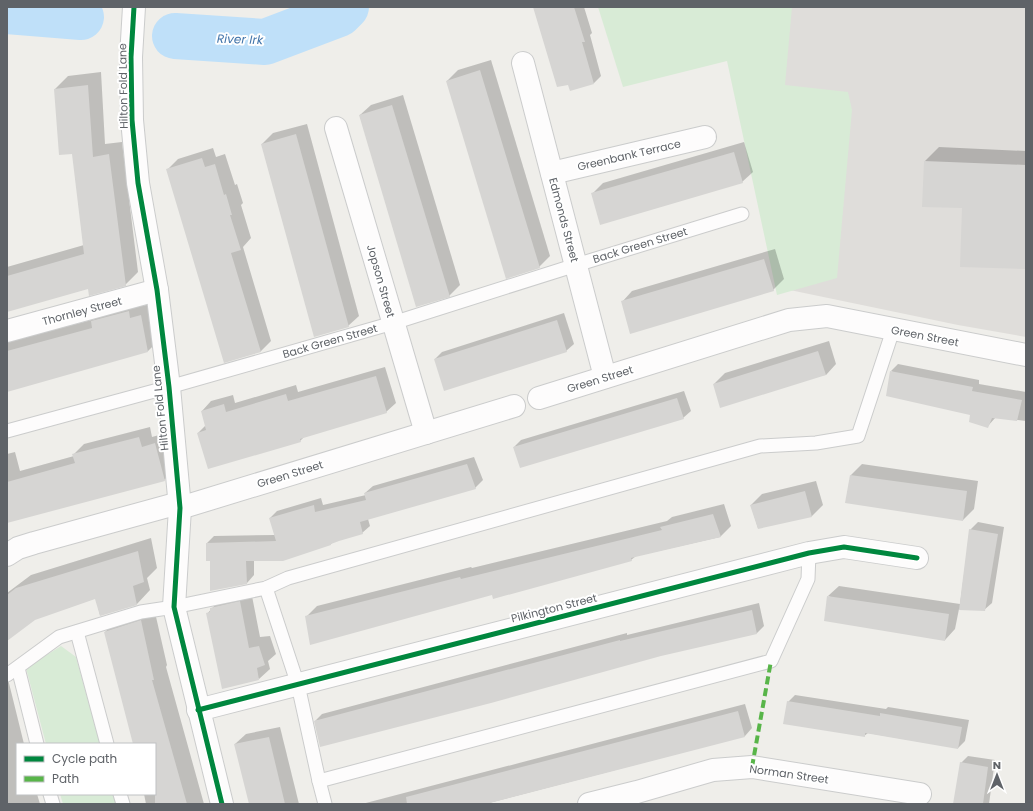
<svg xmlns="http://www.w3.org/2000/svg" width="1033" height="811" font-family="Poppins,sans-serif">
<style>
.industrial{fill:#dfddda}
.green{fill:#d8ebd6}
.shadow{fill:#0003}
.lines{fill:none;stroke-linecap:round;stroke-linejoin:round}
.river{stroke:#bfe0f9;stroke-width:46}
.building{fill:#d6d5d3}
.service-casing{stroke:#cbcccc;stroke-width:15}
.minor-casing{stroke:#cbcccc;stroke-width:24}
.service{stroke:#fdfcfc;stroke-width:13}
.minor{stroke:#fdfcfc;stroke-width:22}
.quiet{stroke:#58b549;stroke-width:4;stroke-dasharray:8 4;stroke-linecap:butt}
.cycleway-casing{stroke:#fff;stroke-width:8}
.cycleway{stroke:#00873e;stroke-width:5}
.labels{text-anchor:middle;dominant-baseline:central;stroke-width:4;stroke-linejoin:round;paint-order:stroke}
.street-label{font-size:11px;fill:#5f6368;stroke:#fff}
.water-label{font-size:12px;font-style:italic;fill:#4174aa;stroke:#fff}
</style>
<rect width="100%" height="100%" fill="#efeeea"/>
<polygon class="industrial" points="776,7 1026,7 1026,337 958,325 785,289"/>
<g class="green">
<polygon points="598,7 792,7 785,85 848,92 852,110 837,278 777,295 727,61 623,87"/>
<polygon points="61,646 76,657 100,744 46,744 26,668"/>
<polygon points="60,794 114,794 117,804 63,804"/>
</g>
<g class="shadow">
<polygon points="534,7 584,7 592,33 590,35 601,76 594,83 569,83"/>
<polygon points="491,60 550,256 539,267 447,81 458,70"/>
<polygon points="101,72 105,144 122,142 138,272 125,285 89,288 7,311 7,267 84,245 73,153 55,89 68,76"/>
<polygon points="403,95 460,285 449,296 360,115 371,105"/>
<polygon points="307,124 359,316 348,326 262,144 273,133"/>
<polygon points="744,142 753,172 742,182 592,194 603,183"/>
<polygon points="939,147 1026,151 1026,268 963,207 925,161"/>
<polygon points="213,148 216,157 225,154 235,185 237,184 243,203 241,205 251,238 243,247 271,341 260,352 167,170 178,159"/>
<polygon points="775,249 784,279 773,290 622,302 632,291"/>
<polygon points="141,298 142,306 154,303 161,338 148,351 7,391 7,342 95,319 105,308"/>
<polygon points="564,313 574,344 566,351 435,359 442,352"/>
<polygon points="829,341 836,364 826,375 714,384 725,373"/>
<polygon points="898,364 979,380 979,384 1026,392 1026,421 996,417 987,427 971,414 891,371"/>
<polygon points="385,367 396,403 386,412 305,436 300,441 198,433 206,425 202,411 211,401 233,395 235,403 296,385 298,392"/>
<polygon points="684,391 691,411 683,418 514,447 521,440"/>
<polygon points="150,427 152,437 166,433 175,469 164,480 7,522 7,454 15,452 20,471 74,456 73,455 84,444"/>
<polygon points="474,457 483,480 475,488 368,519 370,526 362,533 333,542 331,544 254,560 254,575 247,583 211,560 207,543 214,536 275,535 270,518 277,511 321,498 323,505 366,495 365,493 373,486"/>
<polygon points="862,464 978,481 974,509 963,520 846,502 851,475"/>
<polygon points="816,481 823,505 812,516 758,528 751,505 762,494"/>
<polygon points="724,504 731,526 720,537 636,556 631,560 493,594 306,617 317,606 471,567 472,568 667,521 672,517"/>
<polygon points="978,522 1004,527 992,603 984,610 959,609 955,629 945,640 828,596 839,586 960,604 970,530"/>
<polygon points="151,538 157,568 147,578 150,590 137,604 100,615 96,598 35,619 7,639 7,593 31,575"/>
<polygon points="251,591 260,637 270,636 276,654 268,661 270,669 259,679 207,614 222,597"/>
<polygon points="759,603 764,626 757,633 661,655 315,721 322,714 627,633 627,635"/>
<polygon points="154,608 167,665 166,667 204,804 146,804 144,794 155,794 155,744 134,744 105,632 118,619"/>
<polygon points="7,675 24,744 17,744 17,794 37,794 40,804 7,804"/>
<polygon points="795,695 886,709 888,707 969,720 965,741 958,748 868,733 864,736 788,702"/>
<polygon points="745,704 752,728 745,736 485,804 362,804"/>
<polygon points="280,727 299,804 250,804 235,744 246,734"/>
<polygon points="968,756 995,760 989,804 954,804 961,763"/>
</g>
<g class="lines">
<g class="river">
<polyline points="7,11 81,17"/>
<polyline points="175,36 265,42 339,14 346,7"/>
</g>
</g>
<g class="building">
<polygon points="533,7 574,7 585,42 582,42 594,84 570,91 568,85 557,87"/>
<polygon points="480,70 540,268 506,279 446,81"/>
<polygon points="88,85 93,157 109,154 126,286 89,296 88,289 7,312 7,276 84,254 72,154 59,155 54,89"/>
<polygon points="392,105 450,297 416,307 359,115"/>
<polygon points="296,134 349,327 314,337 261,144"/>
<polygon points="734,152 743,183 600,225 591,193"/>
<polygon points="202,158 205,167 215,164 224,195 226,194 232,215 230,215 241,250 231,253 261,352 224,363 166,169"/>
<polygon points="924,161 1026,165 1026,269 960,267 962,208 922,207"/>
<polygon points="764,259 774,291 630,334 621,301"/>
<polygon points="129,311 130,318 141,315 148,352 7,392 7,351 92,328 91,321"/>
<polygon points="557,320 567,352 444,391 434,359"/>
<polygon points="818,351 826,375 720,408 713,384"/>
<polygon points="890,371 973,387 972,391 1022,400 1017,421 992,418 988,428 969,422 970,415 886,396"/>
<polygon points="376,376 387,413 300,439 301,442 208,469 197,433 206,430 201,411 224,404 226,412 286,394 288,401"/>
<polygon points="677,398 684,419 520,468 513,447"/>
<polygon points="139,437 142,447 155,443 165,481 7,523 7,482 75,463 72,454"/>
<polygon points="467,464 476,489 360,522 363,534 339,541 331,544 331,545 283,561 246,561 247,584 210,591 210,561 206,561 206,543 276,541 269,518 314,505 315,512 366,500 364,493"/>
<polygon points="850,475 967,491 963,521 845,503"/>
<polygon points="805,491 812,517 758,529 750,505"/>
<polygon points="713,514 721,537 631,558 632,561 493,599 492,595 310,645 305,616 460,577 461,579 662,530 660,527"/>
<polygon points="969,529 998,534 985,611 959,610"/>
<polygon points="138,551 144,582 133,586 137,605 100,616 95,599 35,620 7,641 7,595 16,588"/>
<polygon points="827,596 949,614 945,641 824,621"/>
<polygon points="240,601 249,648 259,646 265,665 257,668 259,680 222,689 206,613 210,612 210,608"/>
<polygon points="752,610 757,634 661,656 491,703 320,747 314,721 620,640 620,641"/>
<polygon points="141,620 154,680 152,680 187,804 155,804 155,744 133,744 104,632"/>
<polygon points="787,701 880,716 880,713 962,727 958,749 865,733 865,737 783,724"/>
<polygon points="738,711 745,737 486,804 407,804 406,797"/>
<polygon points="269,737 285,804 249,804 234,744"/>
<polygon points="960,762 988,767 983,804 953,804"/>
</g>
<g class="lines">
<g class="service-casing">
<g id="service">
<polyline points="7,431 169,387 393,323 576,265 742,214"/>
<polyline points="266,588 298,685 319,781 325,804"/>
<polyline points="77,632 107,744"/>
<polyline points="18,668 37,744"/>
<polyline points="7,675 59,637 141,612 174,607 266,588 288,578 760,446 816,443 858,436 893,330"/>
<polyline points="319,781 771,661 808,579 809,553"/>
<polyline points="50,794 53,804"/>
<polyline points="120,794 123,804"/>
</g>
</g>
<g class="minor-casing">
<g id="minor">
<polyline points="134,7 131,57 132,120 138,183 157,290 169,387 180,508 174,607 222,804"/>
<polyline points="523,63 605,377"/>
<polyline points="336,128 426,433"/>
<polyline points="552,173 705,137"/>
<polyline points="7,331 157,290"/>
<polyline points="539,398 789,320 827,316 1026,355"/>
<polyline points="180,508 514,406"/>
<polyline points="7,555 18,548 34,543 179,503"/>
<polyline points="198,710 809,553 844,547 917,558"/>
<polyline points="589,804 637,792 713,770 752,767 920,794"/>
</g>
</g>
<use href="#service" class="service"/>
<use href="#minor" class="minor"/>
<polyline class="quiet" points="752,767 771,661"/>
<g class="cycleway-casing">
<g id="cycleway">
<polyline points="134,7 131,57 132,120 138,183 157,290 169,387 180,508 174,607 222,804"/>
<polyline points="198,710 809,553 844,547 917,558"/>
</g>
</g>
<use href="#cycleway" class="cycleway"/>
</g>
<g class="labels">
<g class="street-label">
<text transform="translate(123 86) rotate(-91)">Hilton Fold Lane</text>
<text transform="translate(629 155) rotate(-13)">Greenbank Terrace</text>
<text transform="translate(564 220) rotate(75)">Edmonds Street</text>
<text transform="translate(640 245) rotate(-17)">Back Green Street</text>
<text transform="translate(381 281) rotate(74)">Jopson Street</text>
<text transform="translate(82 311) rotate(-15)">Thornley Street</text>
<text transform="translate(925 336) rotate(11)">Green Street</text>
<text transform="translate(330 341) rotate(-16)">Back Green Street</text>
<text transform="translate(600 379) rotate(-17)">Green Street</text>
<text transform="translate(160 408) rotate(-96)">Hilton Fold Lane</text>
<text transform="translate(290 474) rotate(-17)">Green Street</text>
<text transform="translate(554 608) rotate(-14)">Pilkington Street</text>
<text transform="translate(789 774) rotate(8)">Norman Street</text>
</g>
<g class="water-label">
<text transform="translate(240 39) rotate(2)">River Irk</text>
</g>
</g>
<rect width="1033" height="811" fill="none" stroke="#5f6368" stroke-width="16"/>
<rect x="16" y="743" width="140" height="52" fill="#ffffff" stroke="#bfc1c3"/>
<rect x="24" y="756" width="20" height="6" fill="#00873e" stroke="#bfc1c3"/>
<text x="52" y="763" font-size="12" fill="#5f6368">Cycle path</text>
<rect x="24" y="776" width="20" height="6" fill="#58b549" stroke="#bfc1c3"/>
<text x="52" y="783" font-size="12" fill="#5f6368">Path</text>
<g transform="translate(997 775)" stroke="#ffffff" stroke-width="3" paint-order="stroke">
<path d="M0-3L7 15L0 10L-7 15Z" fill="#5f6368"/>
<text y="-6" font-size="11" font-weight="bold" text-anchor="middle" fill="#5f6368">N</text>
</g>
</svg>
